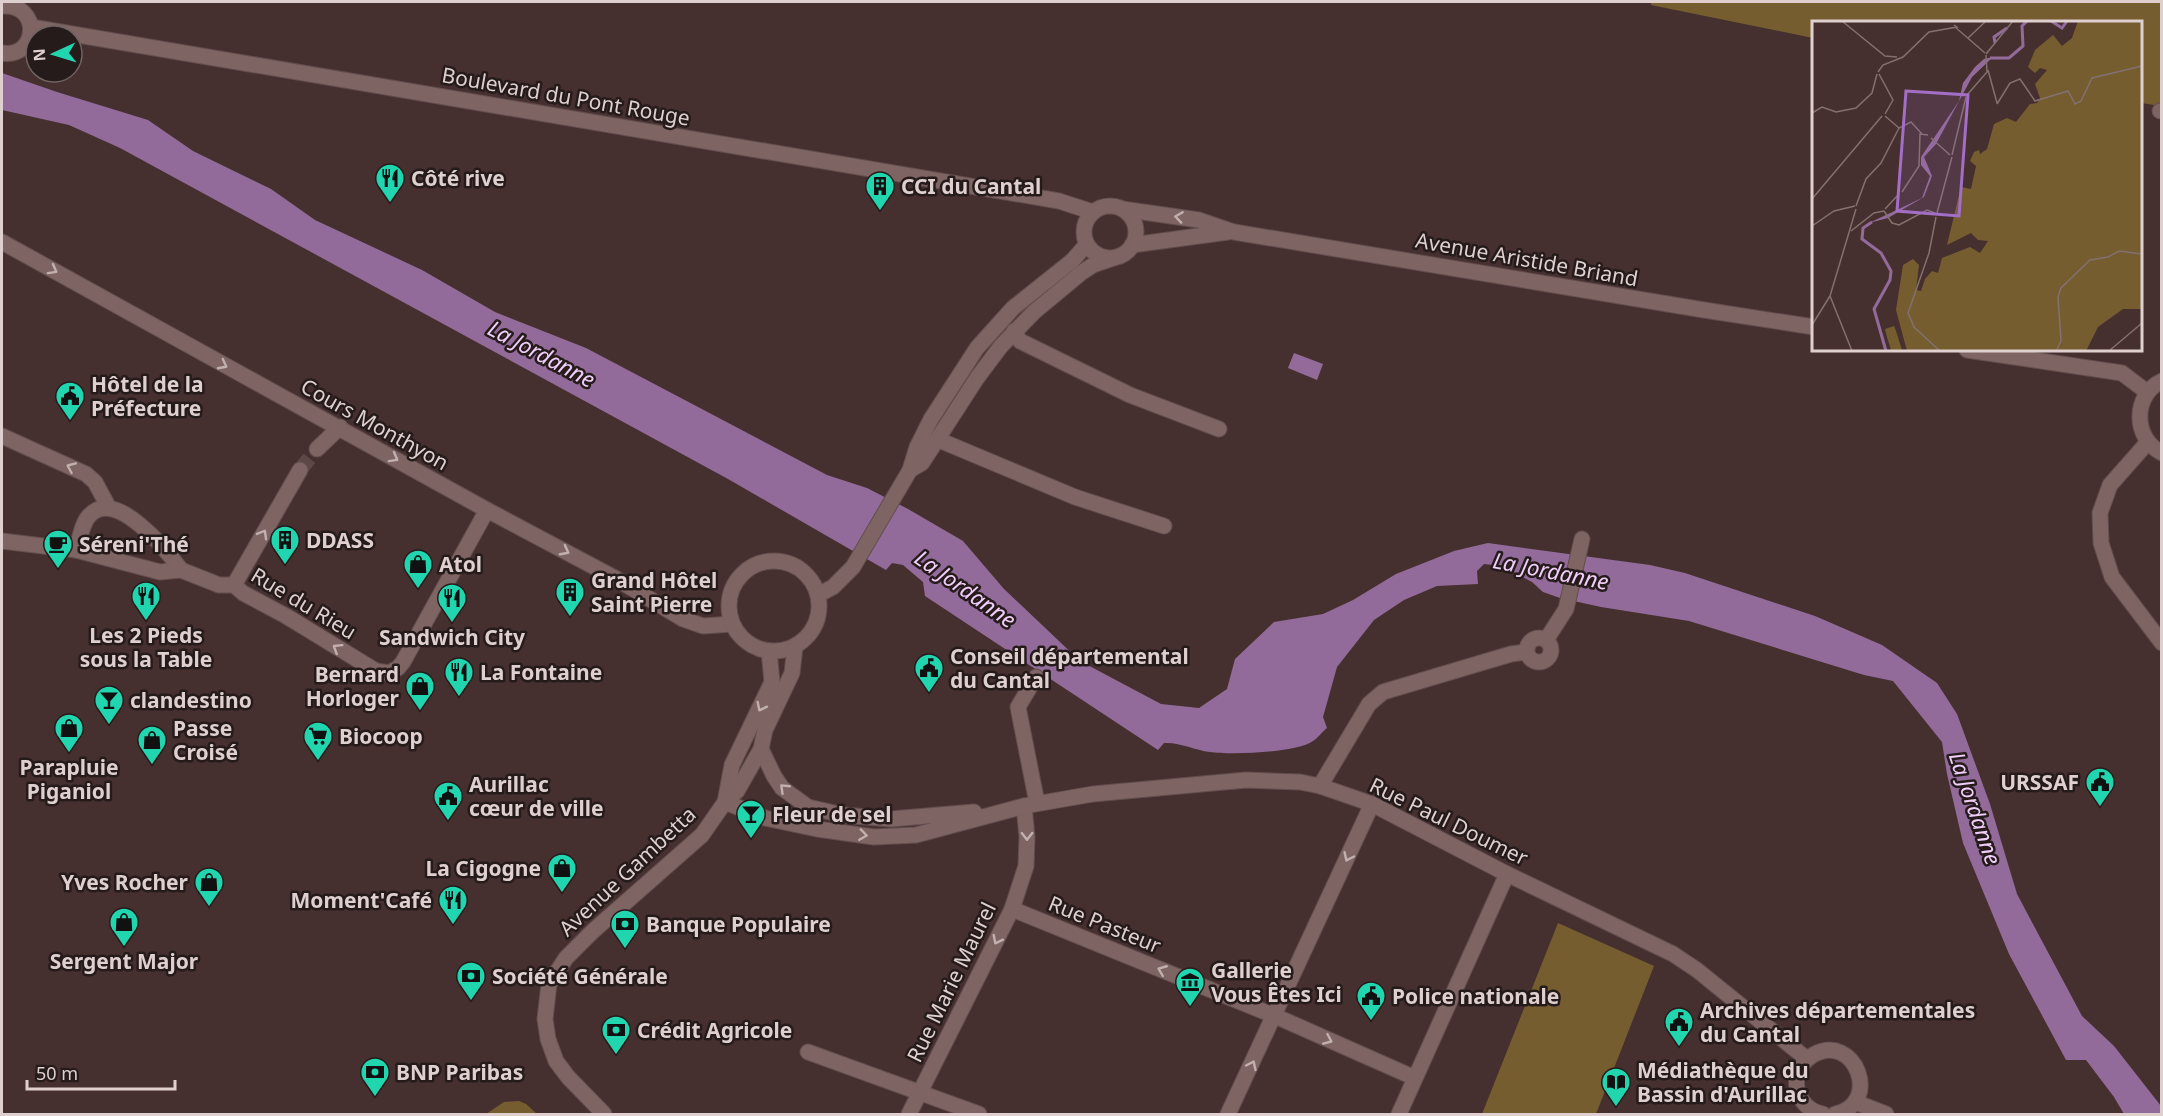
<svg xmlns="http://www.w3.org/2000/svg" width="2163" height="1116" font-family="'Noto Sans',sans-serif">
<style>
.green{fill:#755d30}
.water{fill:#926b9b}
.lines{fill:none;stroke-linecap:round;stroke-linejoin:round}
.street-tunnel{stroke:#5d4847;stroke-width:15;stroke-dasharray:15 8;stroke-linecap:butt}
.street-casing{stroke:#624e4e;stroke-width:17}
.secondary-casing{stroke:#624e4e;stroke-width:17}
.street{stroke:#7e6463;stroke-width:15}
.secondary{stroke:#7e6463;stroke-width:15}
.oneway{stroke:#c2b0af}
.labels{text-anchor:middle;dominant-baseline:central;stroke-width:5;stroke-linejoin:round;paint-order:stroke}
.street-label{font-size:21px;fill:#dfd0cf;stroke:#251b1a}
.poi-label{font-size:21px;font-weight:bold;fill:#dfd0cf;stroke:#251b1a;text-anchor:start}
.water-label{font-size:22px;font-style:italic;fill:#f1cef9;stroke:#251b1a}
.inset-river{fill:none;stroke:#926b9b;stroke-width:3}
.inset-road{fill:none;stroke:#83706f;stroke-width:1.5}
.view{fill:#a36ec5;fill-opacity:0.15;stroke:#a36ec5;stroke-width:3}
.inset-edge{fill:none;stroke:#dfd0cf;stroke-width:3}
</style>
<rect width="100%" height="100%" fill="#46302f"/>
<g class="green">
<polygon points="1651,2 2161,2 2161,106 2141,103 2140,22 1814,22 1813,38 1651,5"/>
<polygon points="1558,923 1654,966 1596,1114 1482,1114"/>
<polygon points="519,1101 526,1104 537,1114 486,1114 504,1102"/>
</g>
<g class="water">
<path d="M2,73L57,92L148,120L193,151L271,189L315,220L422,270L495,312L586,348L827,475L867,488L908,509L963,541L1004,589L1080,661L1161,704L1199,708L1227,689L1235,659L1274,622L1323,614L1353,600L1396,574L1454,551L1488,543L1650,565L1685,573L1815,616L1882,645L1937,683L1957,714L1990,804L2017,894L2082,1016L2114,1046L2161,1106V1114H2124L2114,1097L2086,1060H2066L2009,954L1963,843L1947,774L1942,742L1893,681L1864,675L1689,621L1601,607L1560,598L1543,592L1532,582L1502,566L1484,564L1477,571L1478,584L1437,586L1404,600L1374,620L1337,667L1323,717L1327,728C1322,732 1318,738 1313,741C1296,753 1231,755 1210,752C1194,750 1180,742 1164,743L1158,750L925,596L923,582L903,565L892,563L886,570L728,479L120,148L69,125L2,110Z"/>
<polygon points="1294,353 1323,364 1317,380 1288,368"/>
</g>
<g class="lines">
<polyline class="street-tunnel" points="300,470 317,449"/>
<g class="street-casing">
<g id="street">
<polyline points="2160,111 2162,111"/>
<polyline points="2,242 487,510 615,578 683,619 703,626 732,624"/>
<polyline points="1014,331 1020,341 1130,395 1219,429"/>
<polyline points="2,436 86,474 95,482 109,508"/>
<polyline points="939,440 1075,497 1164,526"/>
<polyline points="317,449 340,427"/>
<polyline points="2,541 76,550 160,572 181,570 219,585 234,585 243,593 286,616 376,671 389,673"/>
<path d="M76,550C80,539 82,522 90,515C116,487 168,552 181,570"/>
<polyline points="234,585 300,470"/>
<circle cx="1539" cy="650" r="12"/>
<polyline points="1546,640 1566,609 1582,539"/>
<polyline points="389,673 398,668 403,662 487,510"/>
<polyline points="1036,677 1018,707 1037,803"/>
<polyline points="1320,786 1369,704 1383,692 1511,654 1526,652"/>
<polyline points="1012,909 1275,1016 1415,1078"/>
<polyline points="808,1052 979,1114"/>
<polyline points="909,1114 1012,909 1026,866 1027,837 1024,806"/>
<polyline points="1228,1114 1372,804"/>
<polyline points="1399,1114 1507,874"/>
</g>
</g>
<g class="secondary-casing">
<g id="secondary">
<path d="M2,6C42,3 38,59 2,53"/>
<polyline points="31,27 1059,201 1093,212"/>
<circle cx="1110" cy="232" r="26"/>
<polyline points="1122,209 1199,220 1234,232 1704,310 1814,327"/>
<polyline points="1132,245 1228,232"/>
<polyline points="1967,350 2122,373 2147,392"/>
<path d="M2162,381C2132,395 2133,439 2162,453"/>
<polyline points="2148,442 2110,485 2100,513 2101,543 2112,577 2162,643"/>
<polyline points="910,470 922,463 977,378 1001,346 1034,312 1081,273 1093,265 1114,258"/>
<circle cx="774" cy="606" r="45"/>
<polyline points="818,595 833,587 853,567 910,470 917,447 931,419 977,348 1013,308 1072,261 1087,244"/>
<polyline points="795,647 792,673 765,730 761,749 774,776 782,788 808,807 843,815 891,819 974,812"/>
<polyline points="725,802 765,818 817,829 874,837 916,835 1024,806 1093,794 1246,780 1300,782 1320,786 1372,804 1507,874 1673,954 1697,970 1807,1059"/>
<polyline points="725,802 737,791 761,749"/>
<polyline points="1855,1102 1886,1114"/>
<polyline points="604,1114 568,1077 556,1061 548,1039 545,1019 549,984 566,958 593,931 702,835 725,802 732,765 772,682 769,651"/>
<path d="M1823,1114C1806,1111 1794,1095 1797,1077C1799,1068 1805,1060 1813,1055C1855,1031 1883,1104 1835,1114"/>
</g>
</g>
<use href="#street" class="street"/>
<use href="#secondary" class="secondary"/>
</g>
<defs><path id="oneway-chevron" d="M-2-3.5L2.5 0L-2 3.5" fill="none" stroke-width="1.6" stroke-linecap="round" stroke-linejoin="round" transform="scale(1.5)"/></defs>
<g class="oneway">
<use href="#oneway-chevron" transform="translate(1179 217) rotate(-172)"/>
<use href="#oneway-chevron" transform="translate(53 270) rotate(29)"/>
<use href="#oneway-chevron" transform="translate(223 365) rotate(28)"/>
<use href="#oneway-chevron" transform="translate(394 458) rotate(29)"/>
<use href="#oneway-chevron" transform="translate(71 467) rotate(-156)"/>
<use href="#oneway-chevron" transform="translate(263 534) rotate(-60)"/>
<use href="#oneway-chevron" transform="translate(565 551) rotate(28)"/>
<use href="#oneway-chevron" transform="translate(337 648) rotate(-148)"/>
<use href="#oneway-chevron" transform="translate(761 707) rotate(117)"/>
<use href="#oneway-chevron" transform="translate(784 788) rotate(-136)"/>
<use href="#oneway-chevron" transform="translate(863 835) rotate(8)"/>
<use href="#oneway-chevron" transform="translate(1027 836) rotate(90)"/>
<use href="#oneway-chevron" transform="translate(1348 857) rotate(115)"/>
<use href="#oneway-chevron" transform="translate(997 940) rotate(117)"/>
<use href="#oneway-chevron" transform="translate(1162 970) rotate(-158)"/>
<use href="#oneway-chevron" transform="translate(1328 1040) rotate(24)"/>
<use href="#oneway-chevron" transform="translate(1252 1065) rotate(-65)"/>
</g>
<defs>
<g id="restaurant-pin" transform="scale(1.5)"><path d="M0 17L-7.5 6A9.5 9.5 0 1 1 7.5 6Z" fill="#21d5af" stroke="#251b1a"/><path d="M-5-6h1v4h1v-4h1v4h1v-4h1v5L-1.5 .5V6h-2V.5L-5-1ZM5-6V6H3V1.5H1.5Q1.5-4 5-6Z" fill="#111"/></g>
<g id="building-pin" transform="scale(1.5)"><path d="M0 17L-7.5 6A9.5 9.5 0 1 1 7.5 6Z" fill="#21d5af" stroke="#251b1a"/><path d="M-4-6H4V6H1V3H-1V6H-4ZM-2.5-4.3h1.7v1.8h-1.7ZM.8-4.3h1.7v1.8H.8ZM-2.5-1h1.7V.8h-1.7ZM.8-1h1.7V.8H.8Z" fill="#111"/></g>
<g id="civic-pin" transform="scale(1.5)"><path d="M0 17L-7.5 6A9.5 9.5 0 1 1 7.5 6Z" fill="#21d5af" stroke="#251b1a"/><path d="M-.6-6.5H3V-4.5H.6V-3L4-1V1h2V6H-6V1h2V-1L-.6-3ZM-1.2 2.5V6h2.4V2.5Z" fill="#111"/></g>
<g id="cafe-pin" transform="scale(1.5)"><path d="M0 17L-7.5 6A9.5 9.5 0 1 1 7.5 6Z" fill="#21d5af" stroke="#251b1a"/><path d="M-5.5-4.5H6V0H3Q3 3.5 0 3.5H-2.5Q-5.5 3.5-5.5 0ZM3-3.2v2h1.7v-2ZM-6 4.5H4V6H-6Z" fill="#111"/></g>
<g id="shop-pin" transform="scale(1.5)"><path d="M0 17L-7.5 6A9.5 9.5 0 1 1 7.5 6Z" fill="#21d5af" stroke="#251b1a"/><path d="M-5-2.5h2.3a2.7 3.5 0 0 1 5.4 0H5L5.5 6h-11ZM-1.5-2.5h3a1.5 2.3 0 0 0-3 0Z" fill="#111"/></g>
<g id="bar-pin" transform="scale(1.5)"><path d="M0 17L-7.5 6A9.5 9.5 0 1 1 7.5 6Z" fill="#21d5af" stroke="#251b1a"/><path d="M-6-5H6L.8 .8V4.5H3.5V6h-7V4.5H-.8V.8Z" fill="#111"/></g>
<g id="supermarket-pin" transform="scale(1.5)"><path d="M0 17L-7.5 6A9.5 9.5 0 1 1 7.5 6Z" fill="#21d5af" stroke="#251b1a"/><path d="M-6-5.5h2.5l.6 2H6L4.5 2H-2.5L-4.4-4H-6ZM-1.5 3.2a1.3 1.3 0 1 0 .1 0ZM3 3.2a1.3 1.3 0 1 0 .1 0Z" fill="#111"/></g>
<g id="bank-pin" transform="scale(1.5)"><path d="M0 17L-7.5 6A9.5 9.5 0 1 1 7.5 6Z" fill="#21d5af" stroke="#251b1a"/><path d="M-6-4H6V4H-6ZM0-2.3a2.3 2.3 0 1 0 0 4.6a2.3 2.3 0 1 0 0-4.6Z" fill="#111"/></g>
<g id="museum-pin" transform="scale(1.5)"><path d="M0 17L-7.5 6A9.5 9.5 0 1 1 7.5 6Z" fill="#21d5af" stroke="#251b1a"/><path d="M0-6L6-3V-2H-6V-3ZM-5-1h2V3h-2ZM-1-1h2V3h-2ZM3-1h2V3H3ZM-6 4H6V6H-6Z" fill="#111"/></g>
<g id="library-pin" transform="scale(1.5)"><path d="M0 17L-7.5 6A9.5 9.5 0 1 1 7.5 6Z" fill="#21d5af" stroke="#251b1a"/><path d="M-6-4Q-3-5.5-.7-3.5V5Q-3 3-6 4ZM6-4Q3-5.5 .7-3.5V5Q3 3 6 4Z" fill="#111"/></g>
</defs>
<g fill-rule="evenodd">
<use href="#restaurant-pin" x="390" y="178"/>
<use href="#building-pin" x="880" y="186"/>
<use href="#civic-pin" x="70" y="396"/>
<use href="#building-pin" x="285" y="540"/>
<use href="#cafe-pin" x="58" y="544"/>
<use href="#shop-pin" x="418" y="564"/>
<use href="#building-pin" x="570" y="592"/>
<use href="#restaurant-pin" x="146" y="596"/>
<use href="#restaurant-pin" x="452" y="598"/>
<use href="#civic-pin" x="929" y="668"/>
<use href="#restaurant-pin" x="459" y="672"/>
<use href="#shop-pin" x="420" y="686"/>
<use href="#bar-pin" x="109" y="700"/>
<use href="#shop-pin" x="69" y="728"/>
<use href="#supermarket-pin" x="318" y="736"/>
<use href="#shop-pin" x="152" y="740"/>
<use href="#civic-pin" x="2100" y="782"/>
<use href="#civic-pin" x="448" y="796"/>
<use href="#bar-pin" x="751" y="814"/>
<use href="#shop-pin" x="562" y="868"/>
<use href="#shop-pin" x="209" y="882"/>
<use href="#restaurant-pin" x="453" y="900"/>
<use href="#shop-pin" x="124" y="922"/>
<use href="#bank-pin" x="625" y="924"/>
<use href="#bank-pin" x="471" y="976"/>
<use href="#museum-pin" x="1190" y="982"/>
<use href="#civic-pin" x="1371" y="996"/>
<use href="#civic-pin" x="1679" y="1022"/>
<use href="#bank-pin" x="616" y="1030"/>
<use href="#bank-pin" x="375" y="1072"/>
<use href="#library-pin" x="1616" y="1082"/>
</g>
<g class="labels">
<g class="street-label">
<text transform="translate(566 96) rotate(10)">Boulevard du Pont Rouge</text>
<text transform="translate(1527 259) rotate(10)">Avenue Aristide Briand</text>
<text transform="translate(375 424) rotate(29)">Cours Monthyon</text>
<text transform="translate(304 603) rotate(31)">Rue du Rieu</text>
<text transform="translate(1449 821) rotate(26)">Rue Paul Doumer</text>
<text transform="translate(627 871) rotate(-43)">Avenue Gambetta</text>
<text transform="translate(1105 924) rotate(22)">Rue Pasteur</text>
<text transform="translate(951 982) rotate(-64)">Rue Marie Maurel</text>
</g>
<g class="poi-label">
<text x="411" y="178">Côté rive</text>
<text x="901" y="186">CCI du Cantal</text>
<text x="91" y="384">Hôtel de la<tspan x="91" dy="24">Préfecture</tspan></text>
<text x="306" y="540">DDASS</text>
<text x="79" y="544">Séreni'Thé</text>
<text x="439" y="564">Atol</text>
<text x="591" y="580">Grand Hôtel<tspan x="591" dy="24">Saint Pierre</tspan></text>
<text x="146" y="635" text-anchor="middle">Les 2 Pieds<tspan x="146" dy="24">sous la Table</tspan></text>
<text x="452" y="637" text-anchor="middle">Sandwich City</text>
<text x="950" y="656">Conseil départemental<tspan x="950" dy="24">du Cantal</tspan></text>
<text x="480" y="672">La Fontaine</text>
<text x="399" y="674" text-anchor="end">Bernard<tspan x="399" dy="24">Horloger</tspan></text>
<text x="130" y="700">clandestino</text>
<text x="173" y="728">Passe<tspan x="173" dy="24">Croisé</tspan></text>
<text x="339" y="736">Biocoop</text>
<text x="69" y="767" text-anchor="middle">Parapluie<tspan x="69" dy="24">Piganiol</tspan></text>
<text x="2079" y="782" text-anchor="end">URSSAF</text>
<text x="469" y="784">Aurillac<tspan x="469" dy="24">cœur de ville</tspan></text>
<text x="772" y="814">Fleur de sel</text>
<text x="541" y="868" text-anchor="end">La Cigogne</text>
<text x="188" y="882" text-anchor="end">Yves Rocher</text>
<text x="432" y="900" text-anchor="end">Moment'Café</text>
<text x="646" y="924">Banque Populaire</text>
<text x="124" y="961" text-anchor="middle">Sergent Major</text>
<text x="1211" y="970">Gallerie<tspan x="1211" dy="24">Vous Êtes Ici</tspan></text>
<text x="492" y="976">Société Générale</text>
<text x="1392" y="996">Police nationale</text>
<text x="1700" y="1010">Archives départementales<tspan x="1700" dy="24">du Cantal</tspan></text>
<text x="637" y="1030">Crédit Agricole</text>
<text x="1637" y="1070">Médiathèque du<tspan x="1637" dy="24">Bassin d'Aurillac</tspan></text>
<text x="396" y="1072">BNP Paribas</text>
</g>
<g class="water-label">
<text transform="translate(542 353) rotate(28)">La Jordanne</text>
<text transform="translate(1551 570) rotate(11)">La Jordanne</text>
<text transform="translate(966 588) rotate(35)">La Jordanne</text>
<text transform="translate(1976 808) rotate(71)">La Jordanne</text>
</g>
</g>
<g transform="translate(1812 21)">
<rect width="330" height="330" fill="#46302f"/>
<path d="M266,0H330V288H311L286,306L274,330H95L84,289L91,244L101,238L107,244L104,269L109,270L113,258L120,250L126,252L130,237L158,226L168,232L176,220L166,219L159,212L135,224L149,166L159,168L164,145L158,140L162,131L167,129L168,133L175,128L182,103L195,97L204,101L218,83L225,82L228,77L223,63L235,49L228,47L223,52L216,46L223,29L241,14L250,25L260,17ZM82,305L84,310L90,329H79L75,316L73,308Z" fill="#755d30"/>
<path d="M181,36L160,56L124,123L112,136L120,155L112,176L76,197L57,202L110,177L118,155L109,144V136L147,80L151,62L163,46L172,38Z" fill="#926b9b"/>
<path class="inset-river" d="M239,0L250,7L255,0M183,22L182,16L195,7M178,37H197L211,25L210,5L215,0M60,201L51,207L50,218L69,232L79,250L78,259L62,288L74,330"/>
<path class="inset-road" d="M30,0L73,35L85,36M143,6L173,32M156,17L174,0M174,33L201,0M176,49L185,82M66,51L71,44L91,36L117,11L145,6L142,4M67,53L81,79L73,93M155,74L175,51L174,34M185,83L198,62L208,58L223,80L256,70L263,83L269,80L280,57L330,45M0,92L10,86L24,91L44,87L60,72L65,53M73,95L87,107M119,117L138,134M140,134L154,76M90,171L107,145L108,113L116,114M0,178L70,95M44,185L54,158L69,142L87,107L99,101L110,113M73,188L87,173M72,190L80,202L87,204L115,189L123,192M125,192L140,136M124,196L117,232L96,292L102,306L128,330M0,205L22,190L43,185M39,210L62,192L72,190M0,304L18,275M40,330L18,275L44,188M244,330L249,320L246,276L249,267L278,239L296,236L307,230L330,233M297,330L330,302"/>
<path class="view" d="M94,70L156,74L147,195L85,190Z"/>
<rect width="330" height="330" class="inset-edge"/>
</g>
<rect width="2163" height="1116" fill="none" stroke="#dfd0cf" stroke-width="6"/>
<g transform="translate(54 54) rotate(266)"><circle r="28" fill="#251b1a" stroke="#6f6362" stroke-width="1.5"/>
<path d="M0-4.5L10 22L0 15L-10 22Z" fill="#21d5af"/>
<text y="-9" font-size="16" font-weight="bold" text-anchor="middle" fill="#dfd0cf">N</text>
</g>
<path d="M27 1080v9h148v-9" fill="none" stroke="#dfd0cf" stroke-width="3"/>
<text x="36" y="1080" font-size="18" fill="#dfd0cf" stroke="#251b1a" stroke-width="4.5" paint-order="stroke">50 m</text>
</svg>
